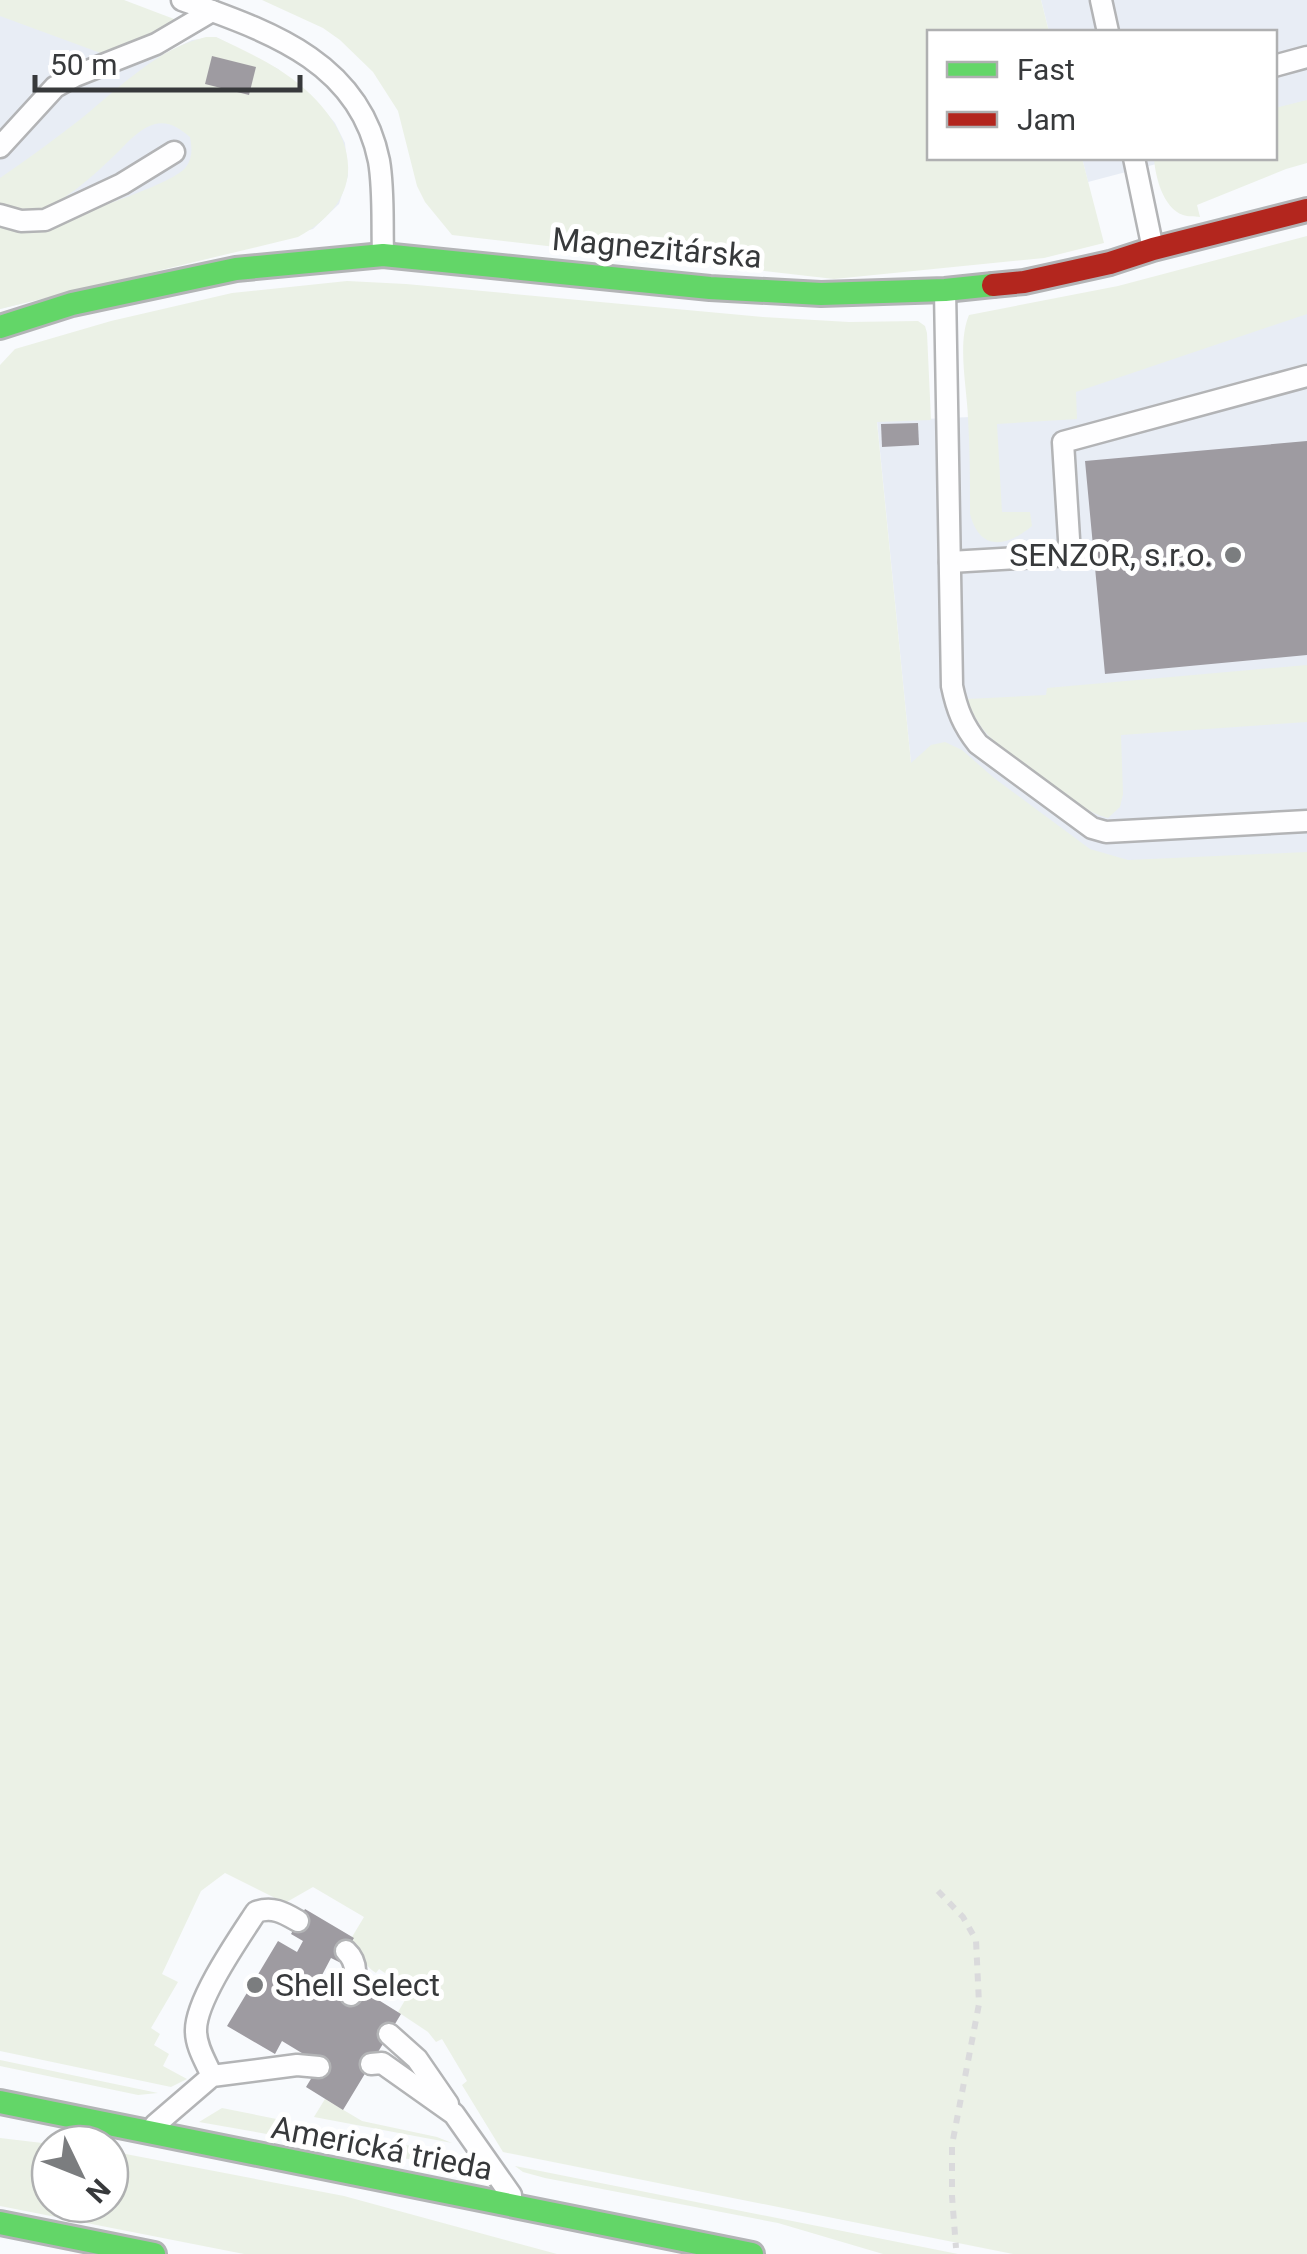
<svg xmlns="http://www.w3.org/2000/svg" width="1307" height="2254" font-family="Roboto,sans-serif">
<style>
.built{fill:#e8edf5}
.green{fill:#ebf1e6}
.building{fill:#9e9ba1}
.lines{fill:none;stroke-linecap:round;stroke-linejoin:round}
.lane-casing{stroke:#b3b4b6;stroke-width:25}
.fast-casing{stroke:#b3b4b6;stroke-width:28}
.jam-casing{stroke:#b3b4b6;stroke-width:28}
.path{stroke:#dadadc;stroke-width:6;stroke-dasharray:8 8;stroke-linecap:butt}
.lane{stroke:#fefeff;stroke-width:20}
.fast{stroke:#63d668;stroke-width:22}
.jam{stroke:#b3261e;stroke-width:22}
.poi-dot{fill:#7b7d7f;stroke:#fff;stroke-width:4}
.labels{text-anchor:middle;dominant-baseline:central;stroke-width:10;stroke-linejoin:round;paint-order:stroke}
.street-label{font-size:32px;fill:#37393b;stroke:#fff}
.poi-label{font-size:32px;fill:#37393b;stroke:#fff;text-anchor:end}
</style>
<rect width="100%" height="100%" fill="#f8fafd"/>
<g class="built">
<polygon points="0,0 148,33 164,54 192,40 216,37 278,69 319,104 335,123 345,143 348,176 339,204 313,229 0,309"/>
<polygon points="1041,0 1307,0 1307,123 1275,132 1274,32 1049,32"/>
<polygon points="1082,158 1179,158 1088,182"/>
<polygon points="1307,295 1307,1046 938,1035 877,421 1068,413 1067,376"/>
</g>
<g class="green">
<polygon points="0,0 124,0 174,19 150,36 106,55 0,16"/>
<polygon points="262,0 1041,0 1049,32 929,32 929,158 1082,158 1104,243 1044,258 834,279 452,235 425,202 417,186 398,111 373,72 340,40 323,28"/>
<path d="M206,37H216C237,47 259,57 278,69C346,112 385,189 298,237L0,309V226C21,226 42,225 63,219C85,212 175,183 186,167C193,157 192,148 190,137C179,128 169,121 155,124C140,128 129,141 118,152C96,173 47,222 13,211C8,209 4,206 0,203V178C28,159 55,139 82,118C119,88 158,48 206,37Z"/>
<path d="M1307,100V163L1286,169L1197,205L1200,217C1194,216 1188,217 1183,215C1163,208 1155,176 1154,158H1274L1275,108Z"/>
<path d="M1307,236V314L1076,392L1077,419L997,424L1002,512H1030L1032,526C1007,547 980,552 970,514C970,482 970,450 968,418C967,388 957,343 969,315L1118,286Z"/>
<path d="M347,281L406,284L763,317L849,322L918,321L925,326L927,333L931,420L877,422L911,763L931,745L945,742L962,750L994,778L1090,849L1128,860L1307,852V2254H1013L503,2152L462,2085L467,2081L442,2039L436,2042L428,2032L398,2012L411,1990L406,1987L403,1992L385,1981L388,1975L379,1969L376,1973C365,1967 359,1952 349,1942L364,1917L313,1887L285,1903L225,1873L201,1891L162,1974L178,1982L151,2028L160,2034L154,2045L169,2054L163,2066L187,2079L171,2087L0,2051V365L15,349L111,321L232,293Z"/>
<path d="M1307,665V722L1121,735L1123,794L1120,807L1108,818C1081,813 1006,754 986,733C978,723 971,711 967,699L1046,695L1047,688Z"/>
<polygon points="0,2060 158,2093 138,2095 0,2066"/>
<polygon points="325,2099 362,2121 437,2137 452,2143 314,2117"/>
<polygon points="222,2108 461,2156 465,2169 199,2122"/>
<polygon points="0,2138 51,2144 50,2204 110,2204 110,2151 344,2196 557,2254 244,2254 0,2206"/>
<polygon points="515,2166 958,2254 883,2254 778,2223 545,2178 523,2172"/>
</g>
<g class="building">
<polygon points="212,56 256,67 249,95 205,84"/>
<polygon points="918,423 919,445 882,447 881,424"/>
<polygon points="1307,441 1307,655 1105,674 1085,461"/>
<polygon points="305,1909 354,1938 339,1962 331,1958 321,1977 359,2000 364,1991 401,2014 343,2110 306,2087 320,2064 282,2041 275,2054 227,2026 278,1941 297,1952 303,1941 291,1934"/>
</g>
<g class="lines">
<g class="lane-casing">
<g id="lane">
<path d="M182,0C267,31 359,60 379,161C384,190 382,223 383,253"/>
<polyline points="1101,0 1108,32"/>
<polyline points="1274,66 1307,57"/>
<polyline points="0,147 55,87 75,76 156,44 212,11"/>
<polyline points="1134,158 1153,249"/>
<polyline points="0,215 21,221 45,220 122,184 174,152"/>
<path d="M945,290L952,686C957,710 963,725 978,744L1092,828L1106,832L1307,821"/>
<polyline points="950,562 1070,555 1063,442 1307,376"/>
<path d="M346,1951C359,1963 356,1979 351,1995"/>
<polyline points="389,2034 417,2059 448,2104"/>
<polyline points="371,2064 382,2063 454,2114 511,2195"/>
<path d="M212,2076C206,2062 196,2047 196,2031C195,2001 239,1938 256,1912C273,1906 284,1913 298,1921"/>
<polyline points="155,2125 212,2076 297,2065 319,2067"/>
</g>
</g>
<g class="fast-casing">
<g id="fast">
<polyline points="0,327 72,304 236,269 383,255 710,288 821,294 945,290 993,285"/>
<polyline points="0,2102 752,2254"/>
<polyline points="0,2223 154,2254"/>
</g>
</g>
<g class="jam-casing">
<polyline id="jam" points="993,285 1024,282 1110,263 1153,249 1307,210"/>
</g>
<polyline class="path" points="938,1891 963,1917 976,1940 979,2004 952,2145 952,2196 956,2248"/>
<use href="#lane" class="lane"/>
<use href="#fast" class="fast"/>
<use href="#jam" class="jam"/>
</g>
<g class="poi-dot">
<circle cx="1233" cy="555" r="10"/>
<circle cx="255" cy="1985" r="10"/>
</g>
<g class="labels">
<g class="street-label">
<text transform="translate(657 248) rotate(5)">Magnezitárska</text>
<text transform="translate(382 2148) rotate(11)">Americká trieda</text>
</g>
<g class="poi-label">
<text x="1213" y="555">SENZOR, s.r.o.</text>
<text x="275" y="1985" text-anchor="start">Shell Select</text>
</g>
</g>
<rect x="927" y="30" width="350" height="130" fill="#ffffff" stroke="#afb0b1" stroke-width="2.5"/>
<rect x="947" y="62" width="50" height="15" fill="#63d668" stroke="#afb0b1" stroke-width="2.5"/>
<text x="1017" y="80" font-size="30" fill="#37393b">Fast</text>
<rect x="947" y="112" width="50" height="15" fill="#b3261e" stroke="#afb0b1" stroke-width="2.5"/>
<text x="1017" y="130" font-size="30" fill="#37393b">Jam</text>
<g transform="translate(80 2174) rotate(133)"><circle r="48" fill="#ffffff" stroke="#afb0b1" stroke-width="2.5"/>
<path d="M0-8L18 38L0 25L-18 38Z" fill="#7b7d7f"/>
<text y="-15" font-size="28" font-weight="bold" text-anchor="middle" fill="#37393b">N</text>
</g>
<path d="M35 75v15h265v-15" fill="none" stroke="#37393b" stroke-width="5"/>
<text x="50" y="75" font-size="30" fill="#37393b" stroke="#ffffff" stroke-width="8" paint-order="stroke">50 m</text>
</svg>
